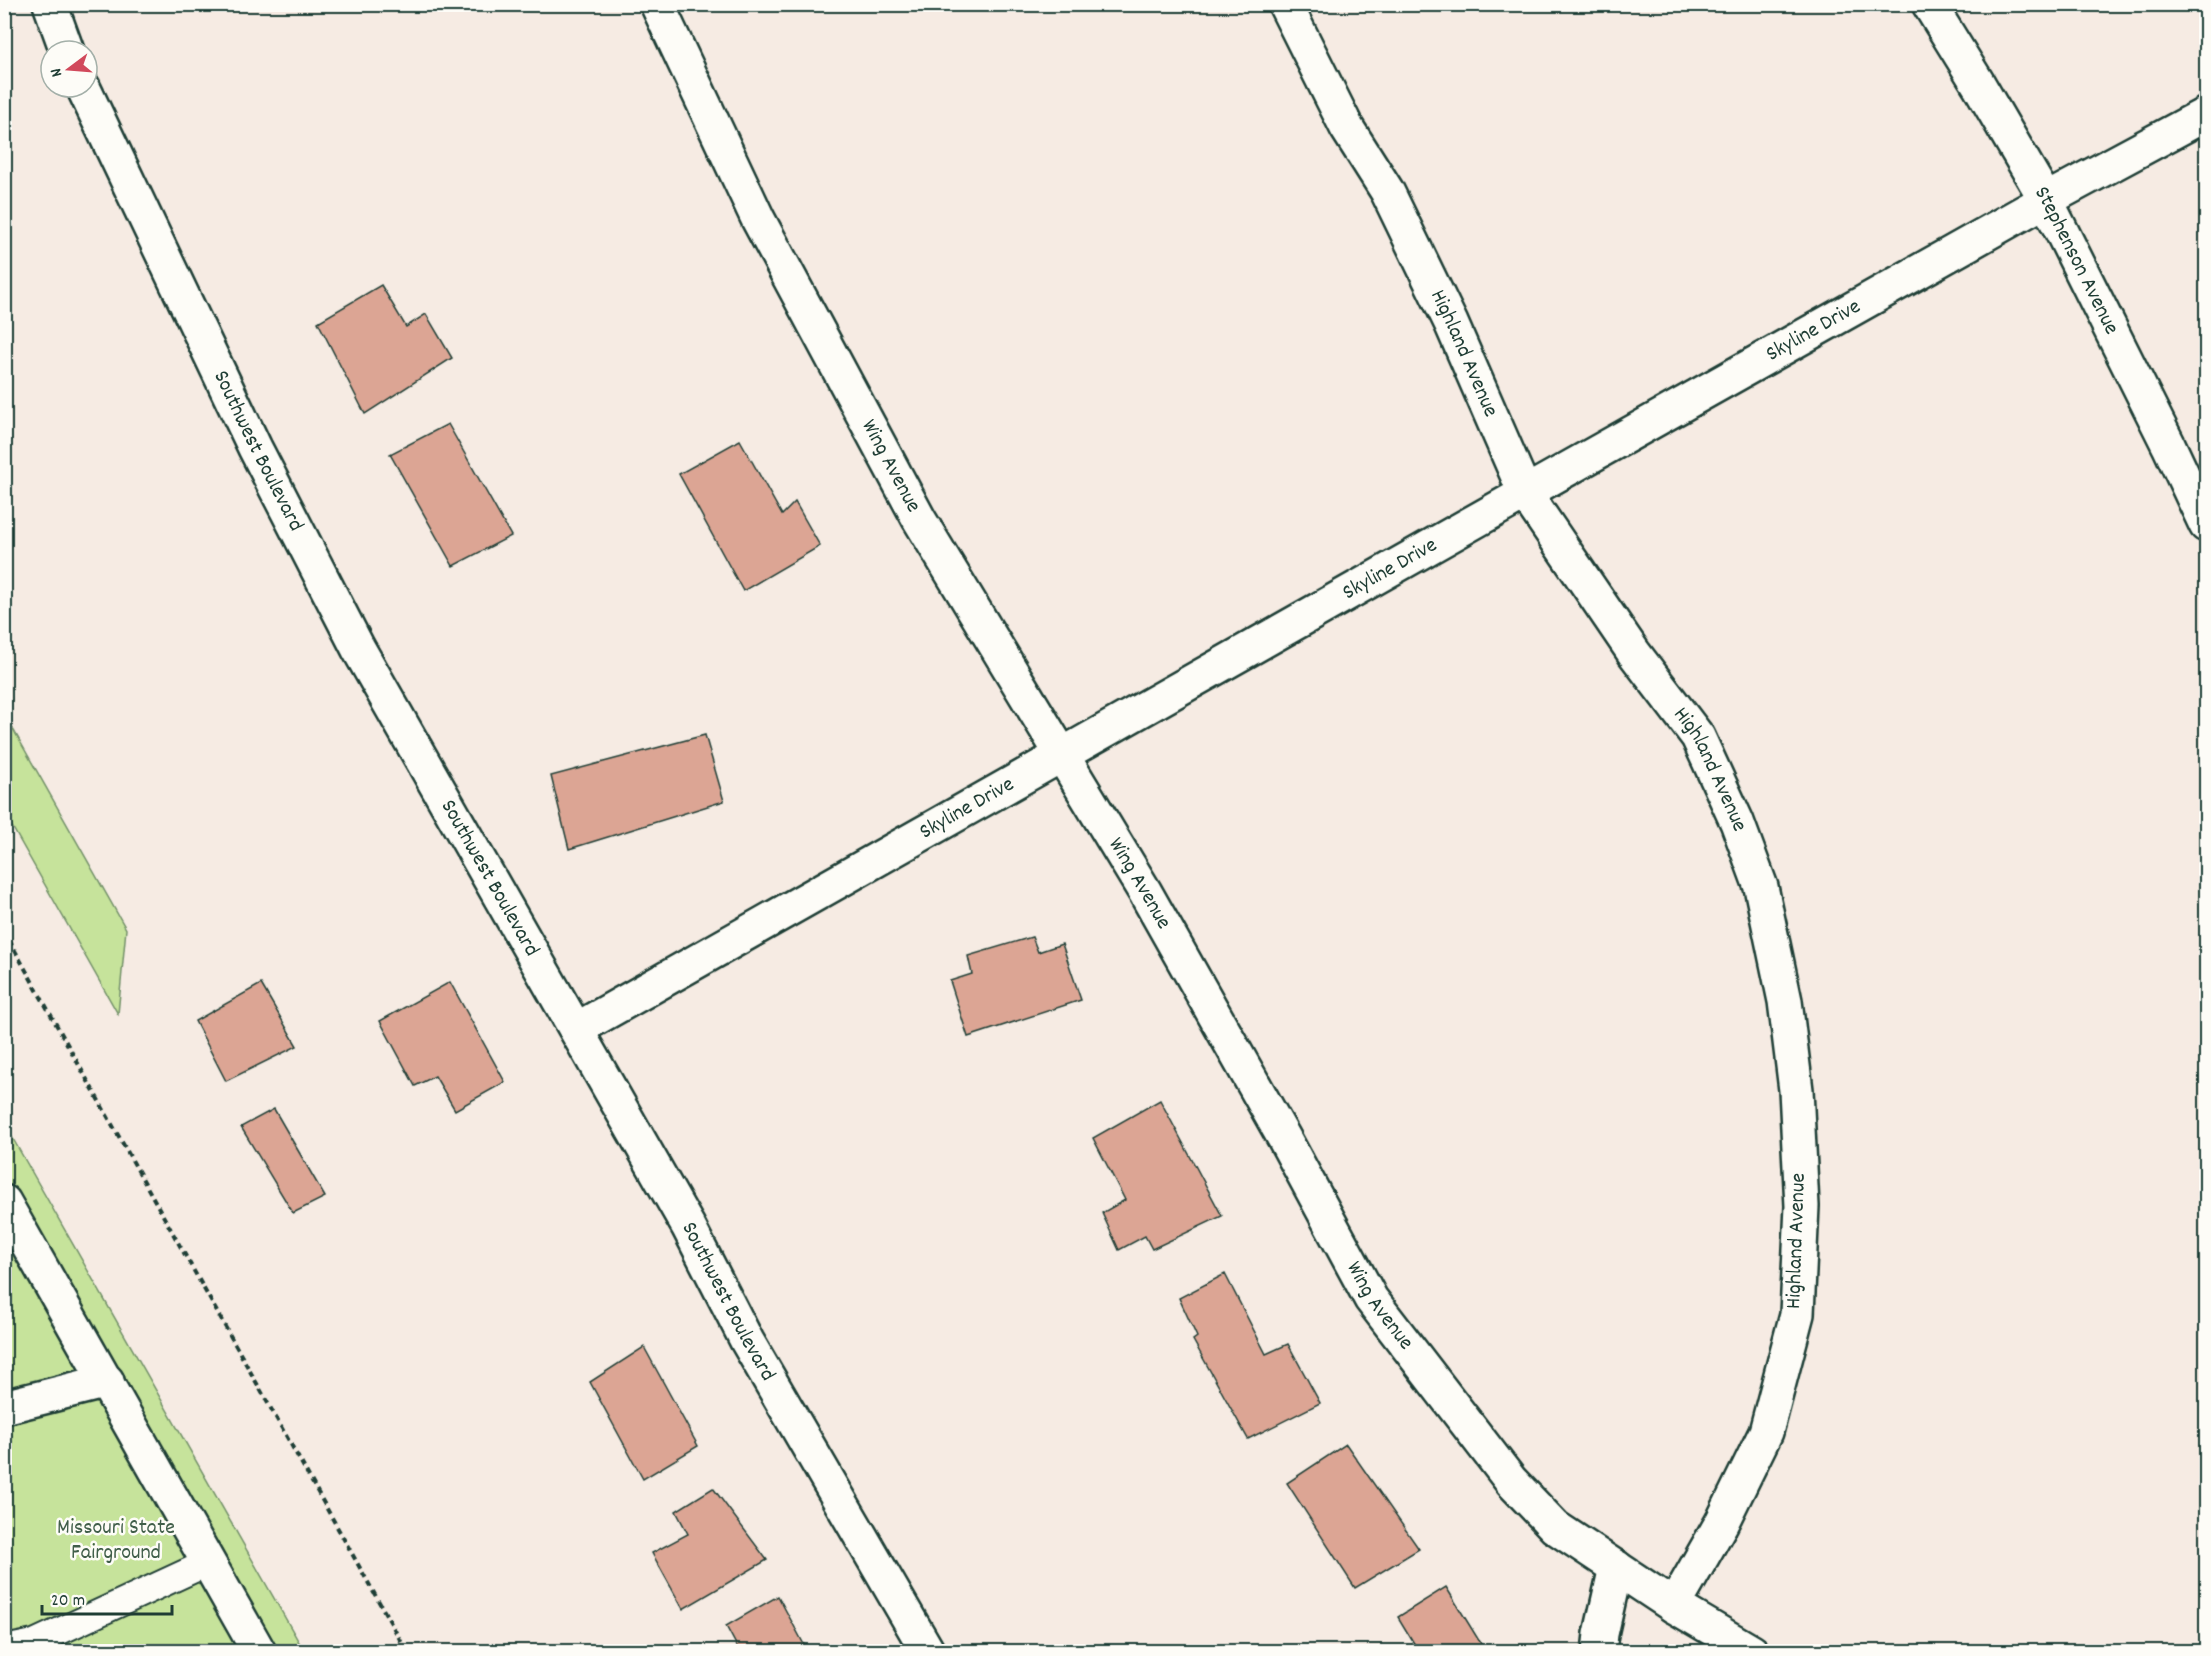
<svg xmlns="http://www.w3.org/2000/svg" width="2211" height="1656" font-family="Dekko,sans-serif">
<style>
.green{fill:#c6e39b;stroke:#729068;stroke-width:1.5}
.building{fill:#dca594;stroke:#1f3d34;stroke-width:1.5}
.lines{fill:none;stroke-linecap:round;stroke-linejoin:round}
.service-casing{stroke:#1f3d34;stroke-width:30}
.minor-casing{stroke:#1f3d34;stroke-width:38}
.path{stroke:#1f3d34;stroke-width:4;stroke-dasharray:6 4.5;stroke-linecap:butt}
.service{stroke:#fdfcf7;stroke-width:26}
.minor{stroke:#fdfcf7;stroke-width:33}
.labels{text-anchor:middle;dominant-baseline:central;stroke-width:5;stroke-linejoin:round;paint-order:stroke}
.street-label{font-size:22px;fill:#1f3d34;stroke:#fdfcf7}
.park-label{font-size:22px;fill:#405e49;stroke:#fdfcf7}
</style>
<rect width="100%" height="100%" fill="#f6ebe3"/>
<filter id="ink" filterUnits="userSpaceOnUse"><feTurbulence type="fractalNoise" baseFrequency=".0167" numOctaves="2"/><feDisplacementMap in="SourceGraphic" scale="12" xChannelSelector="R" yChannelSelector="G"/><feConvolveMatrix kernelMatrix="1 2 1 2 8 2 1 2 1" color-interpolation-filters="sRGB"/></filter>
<g filter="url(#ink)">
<g class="green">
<polygon points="4,713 126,929 118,1014 5,814"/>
<polygon points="4,1123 304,1651 5,1651"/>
</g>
<g class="building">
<polygon points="381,285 406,327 426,314 452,358 365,414 318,322"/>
<polygon points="448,424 511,536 453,566 390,454"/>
<polygon points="740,440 782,515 795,502 820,546 743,591 679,474"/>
<polygon points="705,735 724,801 569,849 551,776"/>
<polygon points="1032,937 1038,952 1062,944 1081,1000 968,1037 950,981 972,974 968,956"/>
<polygon points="450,982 505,1082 455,1110 435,1076 415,1086 380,1021"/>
<polygon points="261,984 297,1046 226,1081 195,1021"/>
<polygon points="1160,1100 1222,1216 1152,1249 1145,1236 1119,1250 1102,1213 1125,1200 1093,1138"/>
<polygon points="274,1109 325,1197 293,1213 241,1127"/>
<polygon points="1225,1274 1266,1354 1288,1344 1320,1403 1248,1439 1193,1340 1197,1337 1179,1298"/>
<polygon points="644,1347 698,1446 643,1479 590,1382"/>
<polygon points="1346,1444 1419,1549 1355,1588 1287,1483"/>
<polygon points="713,1488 767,1560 683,1609 652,1553 688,1534 676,1511"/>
<polygon points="1446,1587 1486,1652 1416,1652 1418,1650 1398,1617"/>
<polygon points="778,1596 808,1652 740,1652 726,1626"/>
</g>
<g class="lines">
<g class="service-casing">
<polyline id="service" points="4,1649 34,1643 209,1562"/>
</g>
<g class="minor-casing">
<g id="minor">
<polyline points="50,4 67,51"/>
<path id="s1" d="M657,4L758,219L919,519L1145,892L1284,1138L1371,1299L1511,1481L1555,1527L1674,1606L1752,1652"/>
<path id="s2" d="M1285,4L1347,128L1387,191L1451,323L1525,493L1634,653L1698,737L1737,822L1761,887L1785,1001L1796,1090L1802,1206L1797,1314L1766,1432L1722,1522L1674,1606"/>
<path id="s3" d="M1929,4L1979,85L2046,200L2169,446L2206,525"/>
<path id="s4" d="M83,87L255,448L358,648L688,1226L747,1341L928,1652"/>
<path id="s5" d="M577,1029L1525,493L2046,200L2206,114"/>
<polyline points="4,1202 259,1652"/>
<polyline points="4,1407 107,1381"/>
<polyline points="1599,1652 1601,1634 1616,1567"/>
</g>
</g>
<polyline class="path" points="4,931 407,1652"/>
<use href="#service" class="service"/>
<use href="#minor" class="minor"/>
</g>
</g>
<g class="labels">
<g class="street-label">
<text stroke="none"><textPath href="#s3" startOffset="296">Stephenson Avenue</textPath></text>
<text stroke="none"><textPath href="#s5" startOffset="1420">Skyline Drive</textPath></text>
<text stroke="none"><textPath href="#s2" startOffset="393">Highland Avenue</textPath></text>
<text stroke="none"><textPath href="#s4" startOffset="404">Southwest Boulevard</textPath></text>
<text stroke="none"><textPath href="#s1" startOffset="518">Wing Avenue</textPath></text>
<text stroke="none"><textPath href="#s5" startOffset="934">Skyline Drive</textPath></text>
<text stroke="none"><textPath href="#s2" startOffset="879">Highland Avenue</textPath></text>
<text stroke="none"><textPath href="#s5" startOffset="448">Skyline Drive</textPath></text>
<text stroke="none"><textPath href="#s4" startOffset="890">Southwest Boulevard</textPath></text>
<text stroke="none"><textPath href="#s1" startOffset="1004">Wing Avenue</textPath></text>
<text transform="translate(1797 1241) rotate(-88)">Highland Avenue</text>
<text stroke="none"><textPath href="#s4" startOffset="1376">Southwest Boulevard</textPath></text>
<text stroke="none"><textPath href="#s1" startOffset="1490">Wing Avenue</textPath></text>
</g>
<g class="park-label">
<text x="116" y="1528">Missouri State<tspan x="116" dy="25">Fairground</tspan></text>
</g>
</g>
<rect width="2211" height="1656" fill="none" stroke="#fdfcf7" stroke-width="24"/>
<rect x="12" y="12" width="2187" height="1632" fill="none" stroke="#1f3d34" stroke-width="2" filter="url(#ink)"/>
<g transform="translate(69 69) rotate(254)"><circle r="28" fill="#fdfcf7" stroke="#a4b0a9" stroke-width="1.5"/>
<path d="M0-4.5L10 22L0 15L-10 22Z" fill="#d1495b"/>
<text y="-9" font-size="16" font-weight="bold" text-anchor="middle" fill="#1f3d34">N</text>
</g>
<path d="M42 1605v9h130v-9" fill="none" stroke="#1f3d34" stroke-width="3"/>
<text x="51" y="1605" font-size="18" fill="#1f3d34" stroke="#fdfcf7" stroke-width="4.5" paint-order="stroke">20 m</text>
</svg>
